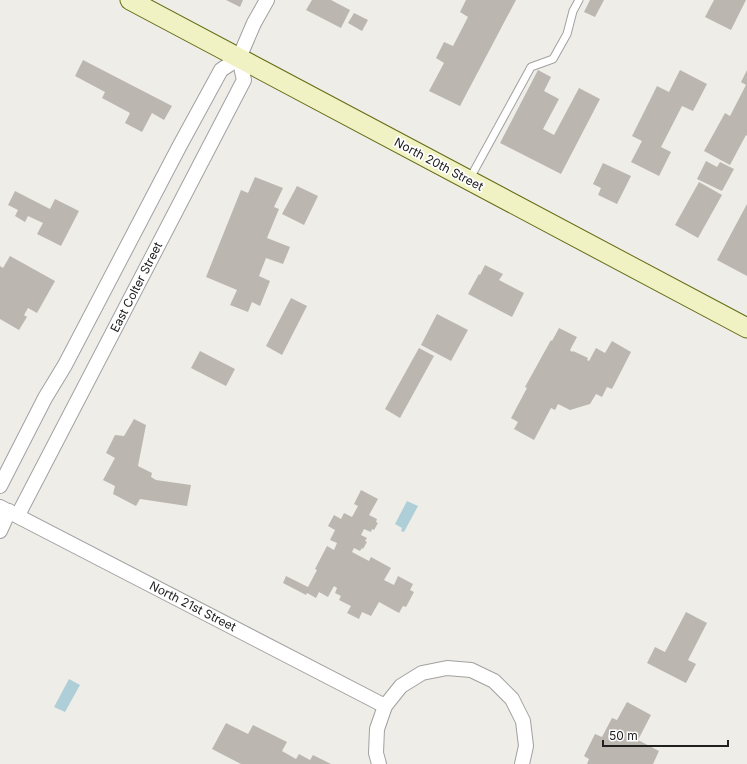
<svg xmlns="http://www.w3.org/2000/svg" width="747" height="764" font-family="Inter,sans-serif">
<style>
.water{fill:#aecfd7}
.building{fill:#bcb6b1}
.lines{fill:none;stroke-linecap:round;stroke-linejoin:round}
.lane-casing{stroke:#a1a1a1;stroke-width:9}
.street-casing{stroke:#a1a1a1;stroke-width:16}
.secondary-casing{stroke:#646b13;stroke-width:21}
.lane{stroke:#fff;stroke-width:7}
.street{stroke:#fff;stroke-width:14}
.secondary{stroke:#f1f2c3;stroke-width:19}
.labels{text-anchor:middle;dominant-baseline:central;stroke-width:3.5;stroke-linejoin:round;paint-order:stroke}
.street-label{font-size:12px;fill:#202020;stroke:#fff}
</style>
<rect width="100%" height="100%" fill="#efede8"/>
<g class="water">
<polygon points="407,501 418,506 404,532 401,531 402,528 395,524"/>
<polygon points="69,679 80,685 65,712 54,707"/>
</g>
<g class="building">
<polygon points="226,0 243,0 240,7"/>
<polygon points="312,0 331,0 350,10 341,28 306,10"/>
<polygon points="466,0 516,0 460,106 429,91 444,63 436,58 444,42 453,46 468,17 460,12"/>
<polygon points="590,0 604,0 595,17 584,12"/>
<polygon points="714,0 746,0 731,30 705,17"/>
<polygon points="354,13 368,20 362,31 348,23"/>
<polygon points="83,60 172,106 164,120 152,113 142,132 125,123 130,113 102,98 105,92 75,76"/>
<polygon points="538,70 551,77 544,91 559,99 543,129 554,135 579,88 600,99 561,174 500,143"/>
<polygon points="680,70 707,84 693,111 682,106 661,147 671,152 659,176 631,162 642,141 632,136 657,86 669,92"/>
<polygon points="747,70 747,136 746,135 730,165 704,151 725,113 730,116 746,85 741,82"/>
<polygon points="706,161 717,167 720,162 734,169 722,191 697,179"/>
<polygon points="603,163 631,176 617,204 598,195 601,188 593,184"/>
<polygon points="255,177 283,188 274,207 279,209 267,238 290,247 283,264 266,258 259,276 270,281 260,306 252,302 248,312 230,305 237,290 206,277 241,190 248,193"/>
<polygon points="699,182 722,195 698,238 675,225"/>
<polygon points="297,186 318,196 304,225 282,214"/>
<polygon points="15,191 50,209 55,199 79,211 61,246 37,234 43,223 28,216 25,222 15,216 18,210 8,205"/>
<polygon points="747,204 747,276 717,260"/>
<polygon points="10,256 55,281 37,313 28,308 24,315 27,317 19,330 0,319 0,266 3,268"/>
<polygon points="485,265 503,274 499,280 524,293 512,317 468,294 479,274 480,275"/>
<polygon points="291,298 307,306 282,355 266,346"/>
<polygon points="437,314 468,330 451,361 421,345"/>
<polygon points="559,328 577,337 570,350 572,352 573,351 588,358 587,360 589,361 596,348 605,353 612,341 631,352 612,389 607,387 602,397 596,394 590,404 570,410 558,404 555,410 551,408 534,440 514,429 518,422 511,418 527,388 525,387 551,340 552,341"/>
<polygon points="419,348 434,356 400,418 385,409"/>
<polygon points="200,351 235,369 226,386 191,368"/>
<polygon points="134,419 146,425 138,466 152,473 151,477 156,480 191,485 187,506 140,499 136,506 113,494 115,486 103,480 115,458 106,453 115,435 124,436"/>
<polygon points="361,490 378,499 369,515 377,519 376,522 378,523 374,530 372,529 371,532 364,529 361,535 367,538 365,541 367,542 363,549 362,548 360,551 354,548 352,552 369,561 371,557 391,568 384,580 394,585 398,576 413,584 410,590 414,592 406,607 403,606 399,613 379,602 371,616 362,612 359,619 347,613 351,606 339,600 341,596 335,593 337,588 334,586 328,597 319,592 316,598 307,593 306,595 283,583 286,576 308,587 317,570 315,569 327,546 334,550 337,543 330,540 335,530 328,526 334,515 341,519 344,513 352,517 358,506 354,504"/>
<polygon points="686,612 707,623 688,660 696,664 686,683 647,663 655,647 665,652"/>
<polygon points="627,702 651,715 638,740 659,751 653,764 587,764 589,759 584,756 595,734 602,737 612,718 617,720"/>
<polygon points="226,723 248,734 253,725 287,742 282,751 296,759 299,754 310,760 313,755 331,764 241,764 212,749"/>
</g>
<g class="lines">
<g class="lane-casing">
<polyline id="lane" points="469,180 531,67 553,59 567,34 573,11 579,0"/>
</g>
<g class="street-casing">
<g id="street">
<polyline points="0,486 45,398 65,365 179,147 221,70 239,58 254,23 267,0"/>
<polyline points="0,507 385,706"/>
<polyline points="18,515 244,80 239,58"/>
<polyline points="0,531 9,511"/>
<polyline points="379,764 376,753 377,729 385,706 401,686 422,673 447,668 471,670 494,681 512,699 523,721 526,746 522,764"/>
</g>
</g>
<g class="secondary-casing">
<polyline id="secondary" points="130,0 747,328"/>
</g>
<use href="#lane" class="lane"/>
<use href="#street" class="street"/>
<use href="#secondary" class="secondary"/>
</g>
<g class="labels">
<g class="street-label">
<text transform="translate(439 164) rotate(28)">North 20th Street</text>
<text transform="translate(136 287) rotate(-63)">East Colter Street</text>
<text transform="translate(193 606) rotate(27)">North 21st Street</text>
</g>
</g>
<path d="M603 740v6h125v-6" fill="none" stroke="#202020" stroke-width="2"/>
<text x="609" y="740" font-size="12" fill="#202020" stroke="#ffffff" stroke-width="3" paint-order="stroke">50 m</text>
</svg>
